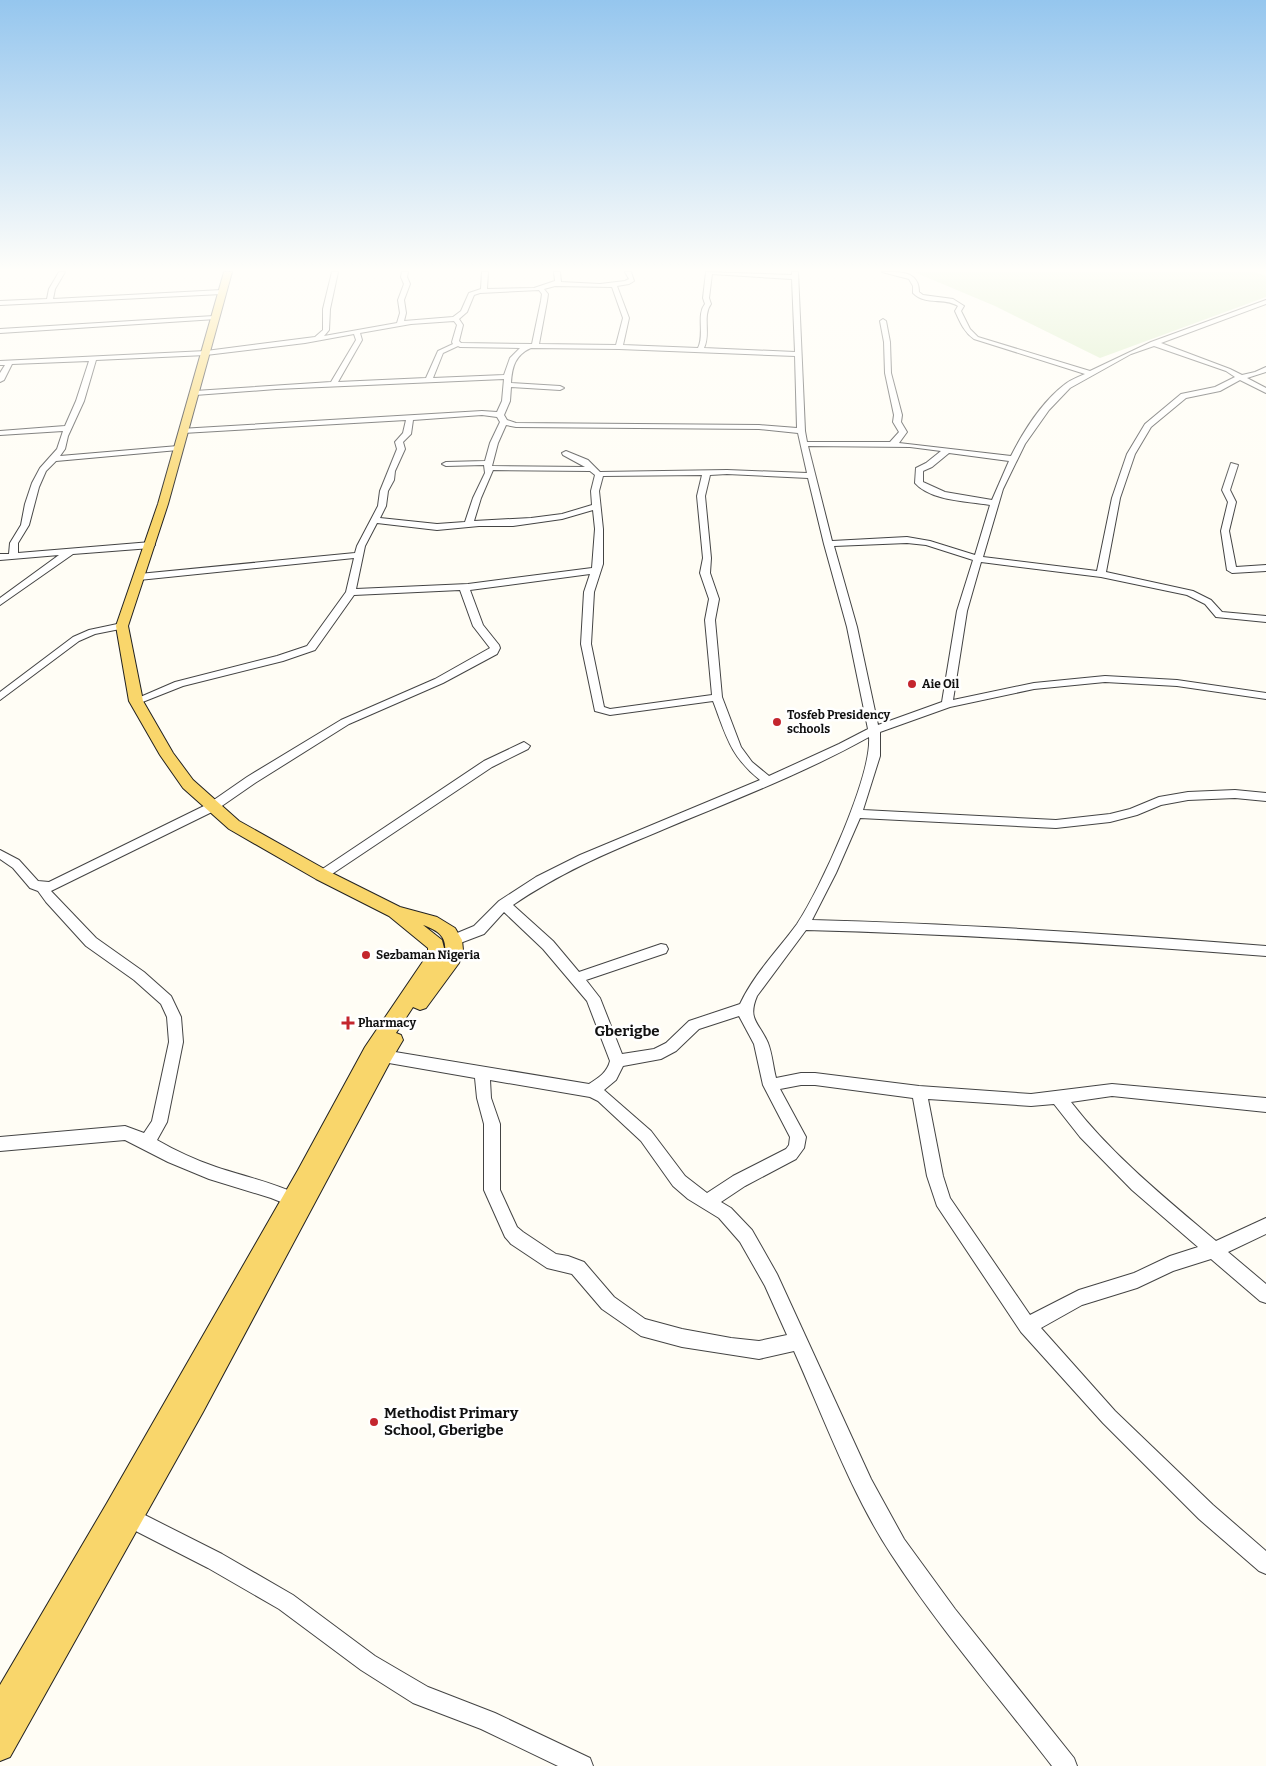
<svg xmlns="http://www.w3.org/2000/svg" width="1266" height="1766" font-family="Bitter,serif">
<style>
.green{fill:#d5ebbd}
.lines{fill:none;stroke-linecap:round;stroke-linejoin:round}
.minor-casing{stroke:#444;stroke-width:2}
.major-casing{stroke:#222;stroke-width:2}
.minor{fill:#fff;fill-rule:evenodd}
.major{fill:#f9d66b;fill-rule:evenodd}
.poi-dot{fill:#c4262e;stroke:#fff;stroke-width:2}
.labels{text-anchor:middle;dominant-baseline:central;stroke-width:5;stroke-linejoin:round;paint-order:stroke}
.poi-label{font-size:12px;font-weight:bold;fill:#111;stroke:#fff;text-anchor:start}
.quarter-label{font-size:15px;font-weight:bold;fill:#111;stroke:#fff}
.near-poi-label{font-size:15px;font-weight:bold;fill:#111;stroke:#fff;text-anchor:start}
</style>
<rect width="100%" height="100%" fill="#fffdf5"/>
<polygon class="green" points="914,272 1255,272 1266,276 1266,297 1100,358 995,306"/>
<g class="lines">
<g class="minor-casing">
<g id="minor">
<polygon points="59,272 65,272 55,289 53,299 222,290 225,292 222,294 0,305 0,301 47,299 49,289"/>
<path d="M332,272H338L330,309L329,330L324,336L397,323L400,313L398,300L404,284L401,277L402,272H408L407,277L410,284L404,300L406,313L404,321L453,317L461,311L469,293L481,289L482,272H488L487,289L534,288L555,281L554,272H560L561,282L600,284L625,281L629,279L625,272H631L634,281L629,284L617,286L629,318L623,345L698,348C705,334 696,315 705,304L703,298L706,272L792,275V272H798L805,431L807,442H890L899,432L893,422L894,415L885,373L884,342L880,321L883,319L886,321L890,342L891,373L902,415L901,422L907,432L899,443L1011,456C1023,432 1042,402 1064,385C1070,380 1078,377 1085,374L974,339C964,332 960,322 955,311L958,306C944,297 926,306 913,293V286L909,279L882,272C899,272 919,270 919,292L923,295L953,299L964,306L961,311L970,329L978,337L1090,371L1151,342L1266,300V304L1161,343L1230,369L1242,375L1255,372L1266,367V372L1247,378L1266,388V393L1240,380L1220,391L1186,398L1151,427L1135,454L1120,498L1106,572L1193,591L1211,600L1222,612L1266,616V622L1216,617L1205,604L1187,595L1101,577L981,562L967,611L953,700L1034,683L1105,676L1177,680L1266,693V699L1177,686L1105,682L1034,689L950,707L880,732V756L863,810L1056,820L1110,814L1130,809L1159,797L1188,792L1235,790L1266,793V801L1235,798L1188,800L1161,805L1137,815L1110,822L1056,828L860,818L836,873L812,920C964,924 1115,934 1266,946V956C1113,944 960,934 806,930L757,996C747,1020 759,1022 768,1043C772,1053 773,1066 776,1078L801,1073H815L919,1086L1031,1094L1112,1084L1266,1098V1112L1112,1096L1071,1102C1112,1155 1164,1197 1216,1241L1266,1218V1234L1228,1252L1266,1284V1303L1260,1301L1211,1259L1173,1271L1137,1288L1082,1305L1041,1328L1115,1411L1213,1505L1266,1551V1574L1259,1571L1199,1519L1103,1423L1021,1332L937,1206L927,1176L913,1098L815,1085H801L780,1089L806,1137L804,1148L796,1159L745,1186L721,1202L731,1208L752,1230L777,1274L871,1479L904,1539L955,1609L1074,1758L1077,1766H1052C998,1696 939,1628 891,1554C852,1495 823,1416 794,1351L759,1359L682,1347L641,1336L602,1309L572,1274L547,1268L511,1244L505,1237L484,1190V1124L477,1098L475,1078L383,1062L378,1060L376,1056L378,1052L383,1050L589,1084C598,1078 607,1073 610,1061L587,1001L543,949L504,912L484,934L455,945L450,944L448,940L450,936L474,926L499,901L536,877L580,855L760,780C730,756 726,735 713,701L610,715L595,711L581,644L584,592L590,574L470,590L483,625L499,645L500,648L497,654L443,683L349,724L255,783L216,810L51,891L96,938L144,972L171,996L181,1017L183,1042L167,1122L157,1140C176,1151 196,1160 216,1167C243,1176 271,1182 297,1194L299,1199L297,1204L291,1206L271,1198L209,1179L168,1162L125,1140L0,1151V1137L125,1126L144,1133L152,1121L169,1042L167,1017L161,1004L134,980L86,946L46,902L38,891L30,888L13,868L0,859V850L19,860L38,881L49,882L208,804L247,777L341,720L435,679L490,648L473,626L460,590L354,595L315,650L283,661L183,686L140,703L136,704L131,701L175,682L277,656L307,646L346,592L354,558L139,580L134,577L139,574L355,553L357,546L378,506L380,491L397,449L395,442L403,433L406,420L183,433H180V429L482,411L497,412L502,401L504,379L276,389L195,395L191,393L195,391L331,382L356,340L354,334L305,343L206,355L96,360L84,401L68,436L65,449L60,456L178,446L182,448L178,450L56,461L46,471L39,487L29,525L18,543V553L151,542L155,545L151,548L73,554L0,605V598L59,555L0,560V554H9L10,543L21,525L25,504L32,483L40,468L57,449L63,431L0,435V431L65,426L76,401L89,361L12,364L4,380L0,382V373L5,365H0V361L206,351L315,337L323,330V309ZM712,274L792,279L795,352L704,348C711,334 702,316 711,304L709,298ZM555,286L612,287L623,318L616,345L539,344L547,301L548,294L544,289ZM539,290L542,294L541,301L532,344L461,343L459,341L463,325L459,319L467,312L474,295L480,293ZM454,321L457,325L452,342L453,344L438,351L426,378L338,382L362,340L360,333L411,324ZM458,346L460,347L520,348L510,358L504,375L433,378L443,353ZM1154,346L1226,371L1235,377L1215,387L1181,394L1145,424L1127,454L1112,498L1097,571L983,557L1003,489L1025,444L1049,410L1070,388L1131,354ZM531,348L619,349L795,356L797,428L759,425L516,423L507,420L504,415L510,401L511,387L560,390L564,388L560,386L511,383C512,367 515,355 531,348ZM482,415L497,417L500,422L490,443L485,461L446,462L442,464L446,466L484,465L485,473L473,498L465,522L437,524L380,518L386,506L388,491L394,480L395,471L405,449L403,442L411,434L413,420ZM506,425L516,427L759,429L798,433L807,473L727,470L600,472L588,460L566,451L562,453L563,455L585,467L492,466L498,443ZM808,446L910,447L941,451L926,463L916,468L915,483C931,501 967,501 990,505L975,555L930,541L907,537L832,541ZM949,453L1009,461L992,500L945,492L923,482V471L932,467ZM493,470L590,471L595,475L591,491L592,505L562,514L531,518L474,521L481,498ZM727,474L808,478L824,544L847,627L868,729L839,744L769,776L752,762L741,747L722,697L715,620L719,599L710,573L711,558L705,496L710,475ZM702,475L697,496L703,558L700,573L709,599L705,620L712,695L610,709L604,707L591,644L594,592L603,564V529L599,491L603,476ZM593,510L595,529L592,568L468,584L356,589L365,546L377,523L437,530L479,526H513L562,519ZM907,543L926,545L973,560L957,611L942,702L878,725L857,627L834,546ZM869,737C872,776 820,890 797,924C778,950 754,974 740,1004L689,1021L666,1043L654,1049L622,1054L600,998L586,980L666,953L668,949L666,945L661,944L579,972L553,941L513,905C558,874 604,854 655,833C726,803 801,775 869,737ZM739,1016L754,1044L763,1085L790,1137L789,1145L786,1149L733,1176L707,1193L685,1176L651,1131L604,1090L616,1080L623,1066L661,1059L676,1051L699,1029ZM490,1080L590,1097L598,1101L641,1141L673,1186L688,1199L719,1218L740,1242L765,1286L787,1335L759,1341L731,1338L682,1329L645,1319L614,1297L584,1262L568,1256L556,1254L523,1232L517,1227L500,1190V1124L491,1098ZM928,1099L1031,1106L1054,1104L1080,1137L1132,1190L1198,1247L1170,1256L1134,1273L1079,1290L1030,1315L950,1198L943,1176Z"/>
<polygon points="214,316 217,318 216,319 0,333 0,329"/>
<polygon points="1231,463 1238,465 1230,490 1236,502 1229,531 1236,567 1266,565 1266,571 1232,573 1227,570 1221,531 1228,502 1222,490"/>
<polygon points="122,623 127,626 125,628 95,634 79,641 0,700 0,692 73,637 89,630"/>
<polygon points="524,742 530,746 528,749 492,767 326,878 318,878 316,875 318,872 484,761"/>
<polygon points="131,1508 222,1554 293,1595 375,1656 428,1687 495,1713 590,1758 593,1766 558,1766 481,1729 413,1703 361,1670 279,1609 208,1568 124,1525 121,1518 124,1511"/>
</g>
</g>
<g class="major-casing">
<path id="major" d="M224,272H232L168,504L128,626L143,701L173,753L193,780L239,821L328,871L400,907L437,917L455,928L462,940L463,950L459,963L426,1008L420,1010L413,1007L396,1033L401,1035L403,1040L390,1062L203,1412L10,1757L0,1761V1685L107,1503L298,1170L365,1047L428,954V948L389,916L316,879L229,829L183,788L160,755L129,701L116,626L158,504ZM423,925C437,930 447,936 445,952L442,940Z"/>
</g>
<use href="#minor" class="minor"/>
<use href="#major" class="major"/>
</g>
<linearGradient id="sky" x2="0" y2="1"><stop stop-color="#95c6ee"/><stop offset="0.52" stop-color="#fffefa"/><stop offset="1" stop-color="#fffefa" stop-opacity="0"/></linearGradient>
<rect width="1266" height="519" fill="url(#sky)"/>
<g class="poi-dot">
<circle cx="912" cy="684" r="5"/>
<circle cx="777" cy="722" r="5"/>
<circle cx="366" cy="955" r="5"/>
<path d="M345.5 1015.5h5v5h5v5h-5v5h-5v-5h-5v-5h5z"/>
<circle cx="374" cy="1422" r="5"/>
</g>
<g class="labels">
<g class="poi-label">
<text x="922" y="684">Aie Oil</text>
<text x="787" y="715">Tosfeb Presidency<tspan x="787" dy="14">schools</tspan></text>
<text x="376" y="955">Sezbaman Nigeria</text>
<text x="358" y="1023">Pharmacy</text>
</g>
<g class="quarter-label">
<text x="627" y="1031">Gberigbe</text>
</g>
<g class="near-poi-label">
<text x="384" y="1413">Methodist Primary<tspan x="384" dy="17">School, Gberigbe</tspan></text>
</g>
</g>
</svg>
